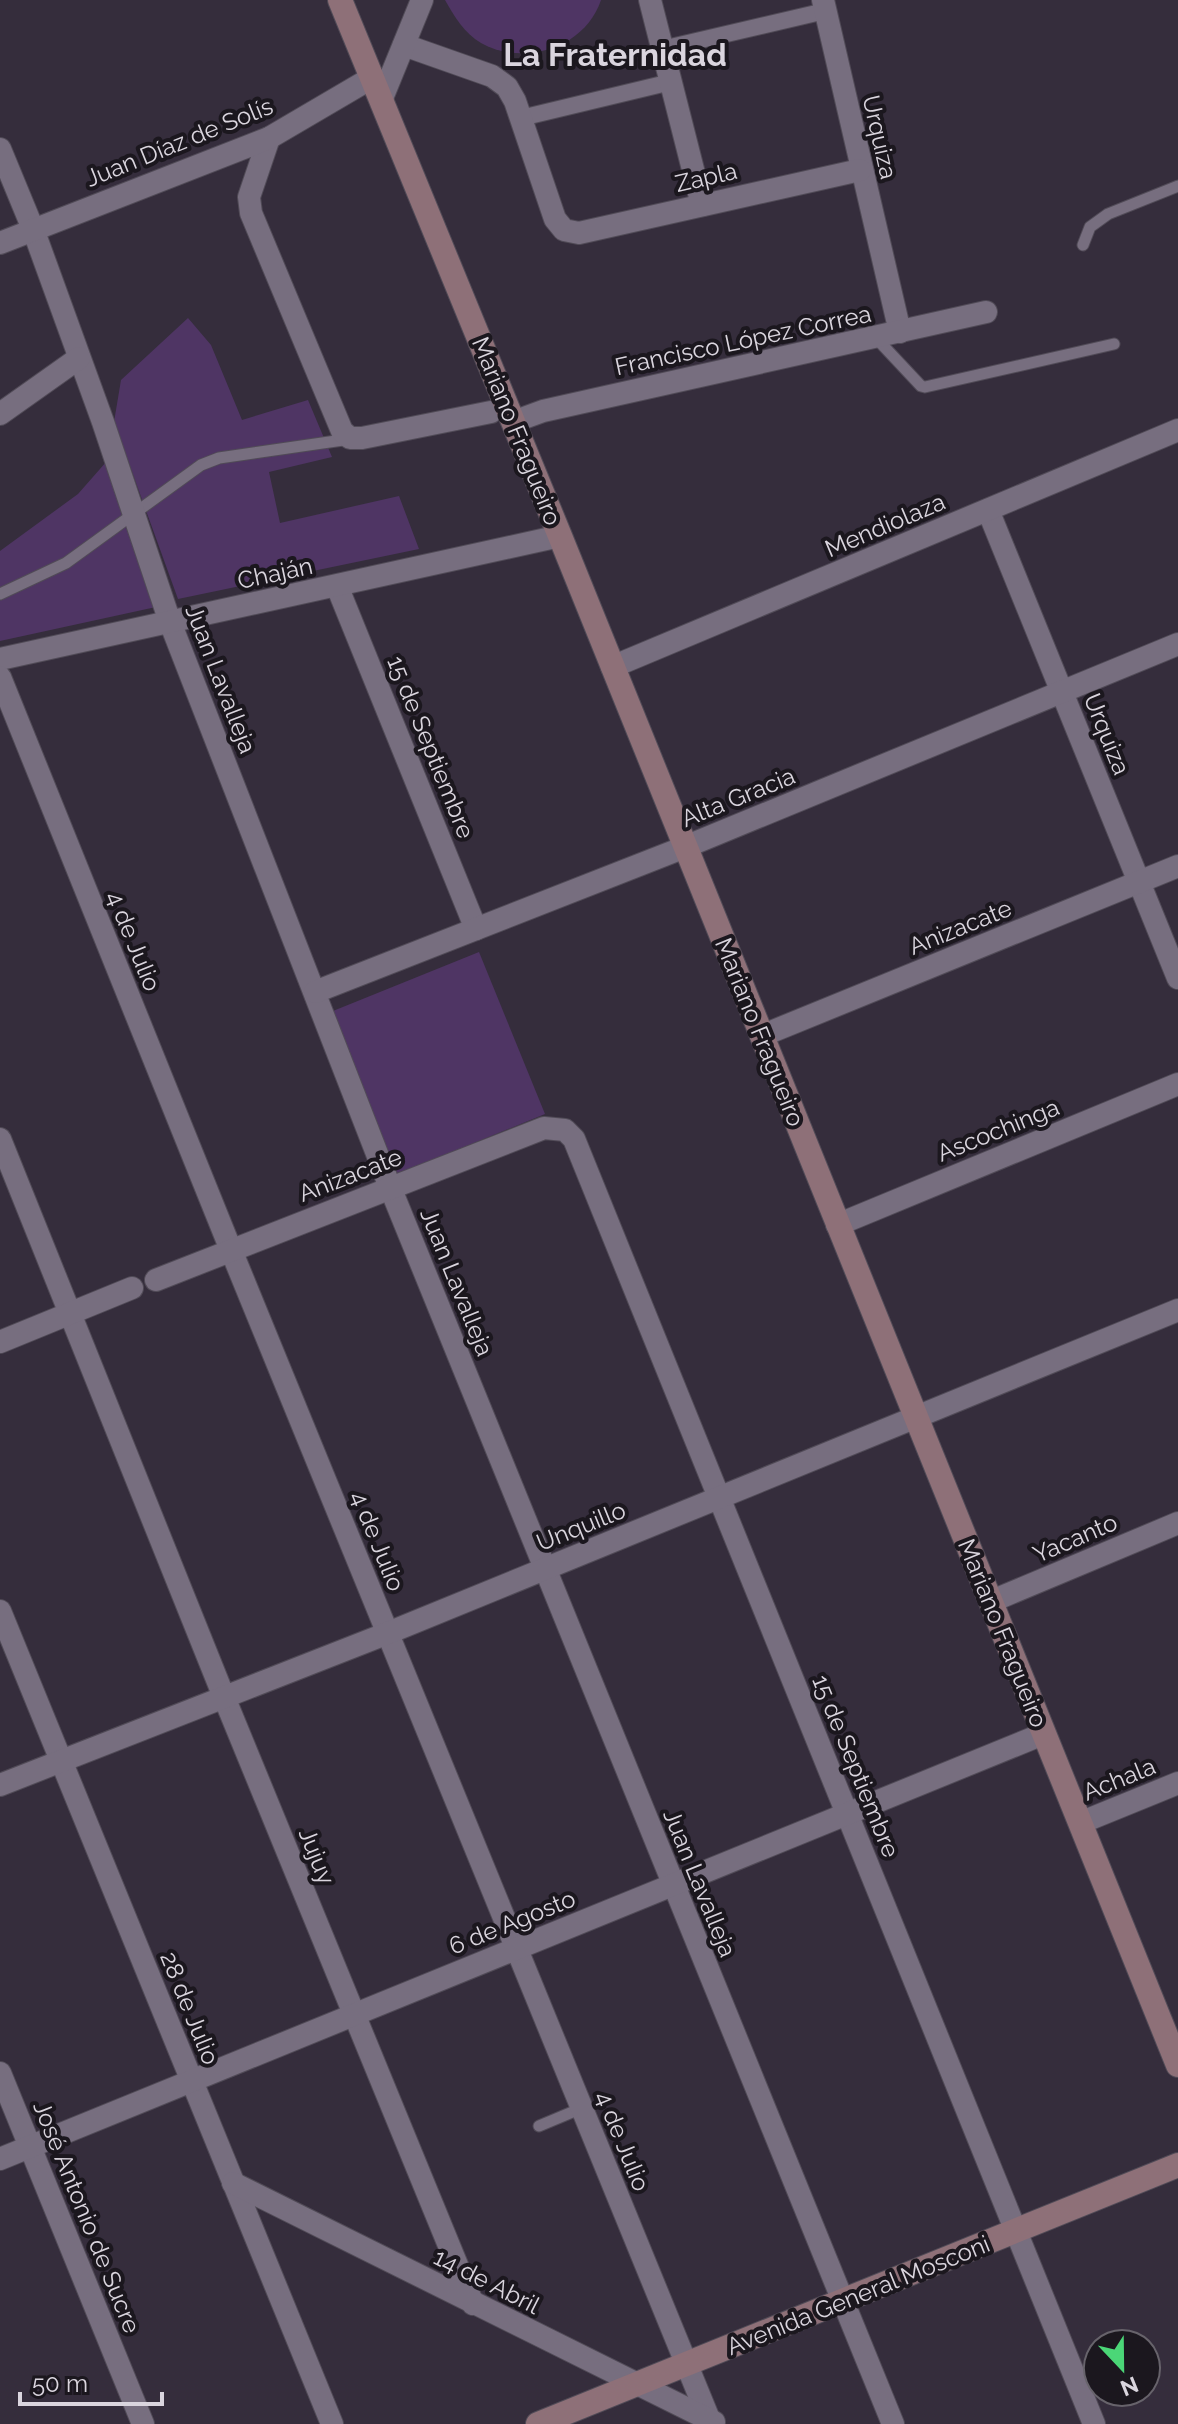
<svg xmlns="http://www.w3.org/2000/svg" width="1178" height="2424" font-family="Raleway,sans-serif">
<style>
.green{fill:#4f3564}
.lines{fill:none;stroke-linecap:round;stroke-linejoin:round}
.service-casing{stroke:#514b57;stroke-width:13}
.pedestrian-casing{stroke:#514b57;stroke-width:18}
.minor-casing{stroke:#514b57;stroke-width:24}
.secondary-casing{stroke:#514b57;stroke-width:26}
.service{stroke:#776e7f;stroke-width:11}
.pedestrian{stroke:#776e7f;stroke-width:16}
.minor{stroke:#776e7f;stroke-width:22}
.secondary{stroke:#8e7078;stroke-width:24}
.labels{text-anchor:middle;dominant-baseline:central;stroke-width:8;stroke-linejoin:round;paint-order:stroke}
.street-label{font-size:24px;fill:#dad5de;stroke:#1b171e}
.district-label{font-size:32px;font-weight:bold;fill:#dad5de;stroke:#1b171e}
</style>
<rect width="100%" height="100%" fill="#352d3c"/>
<g class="green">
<path d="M445,0H601C585,48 524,67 481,43C464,33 454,16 445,0Z"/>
<polygon points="188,318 211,345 242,420 308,400 332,457 269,472 280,523 399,496 419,549 178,599 114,422 121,380"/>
<polygon points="107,461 156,607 0,641 0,551 78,494"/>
<polygon points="479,952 545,1114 394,1176 328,1013"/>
</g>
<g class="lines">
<g class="service-casing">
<g id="service">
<polyline points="1083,245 1090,227 1108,214 1178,186"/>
<polyline points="876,338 921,386 925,387 1114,344"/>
<polyline points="0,594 66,563 201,465 219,458 350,439"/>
<polyline points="539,2126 582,2108"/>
</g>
</g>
<g class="pedestrian-casing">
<g id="pedestrian">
<polyline points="662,49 825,11"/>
<polyline points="521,118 671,82"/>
</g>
</g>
<g class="minor-casing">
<g id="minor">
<polyline points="650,0 702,205"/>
<polyline points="823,0 900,332"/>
<polyline points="404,45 492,76 507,87 515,101 555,219 564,230 579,233 860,170"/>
<polyline points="382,98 422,0"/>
<polyline points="269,138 249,197 251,213 342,431 350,438 362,438 491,412"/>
<polyline points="0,149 33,229 103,422 170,622 390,1187 893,2424"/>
<polyline points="0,243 269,138 373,77"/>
<polyline points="0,414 79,358"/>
<polyline points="513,422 543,411 986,312"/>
<polyline points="988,510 1178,978"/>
<polyline points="337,586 476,929"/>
<polyline points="0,659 560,536"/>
<polyline points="612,667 1178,430"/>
<polyline points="0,677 231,1250 711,2424"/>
<polyline points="315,992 685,847 1178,644"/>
<polyline points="761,1036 1178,866"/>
<polyline points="0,1139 224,1697 473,2304"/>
<polyline points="837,1225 1178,1084"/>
<polyline points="156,1280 544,1128 565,1130 574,1139 1094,2424"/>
<polyline points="0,1342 132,1288"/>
<polyline points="992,1601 1178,1523"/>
<polyline points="0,1611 332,2424"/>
<polyline points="0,1785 388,1633 1178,1310"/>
<polyline points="1080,1823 1178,1783"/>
<polyline points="0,2073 143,2424"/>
<polyline points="0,2159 1043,1734"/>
<polyline points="233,2183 714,2422"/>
</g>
</g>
<g class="secondary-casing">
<g id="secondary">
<polyline points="340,0 560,536 1178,2065"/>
<polyline points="538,2424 1178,2165"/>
</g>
</g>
<use href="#service" class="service"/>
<use href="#pedestrian" class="pedestrian"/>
<use href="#minor" class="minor"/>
<use href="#secondary" class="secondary"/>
</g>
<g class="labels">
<g class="street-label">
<text transform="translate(880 137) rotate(77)">Urquiza</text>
<text transform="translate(179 142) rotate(-22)">Juan Díaz de Solís</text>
<text transform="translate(706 177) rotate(-13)">Zapla</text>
<text transform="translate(743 340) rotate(-12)">Francisco López Correa</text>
<text transform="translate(517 431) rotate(68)">Mariano Fragueiro</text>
<text transform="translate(885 525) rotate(-23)">Mendiolaza</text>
<text transform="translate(275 573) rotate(-12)">Chaján</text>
<text transform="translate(221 679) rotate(69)">Juan Lavalleja</text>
<text transform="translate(1107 734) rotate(68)">Urquiza</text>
<text transform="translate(431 747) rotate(68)">15 de Septiembre</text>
<text transform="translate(738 797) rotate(-22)">Alta Gracia</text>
<text transform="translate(960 927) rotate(-22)">Anizacate</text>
<text transform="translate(134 941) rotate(68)">4 de Julio</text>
<text transform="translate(760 1032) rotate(68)">Mariano Fragueiro</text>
<text transform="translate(998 1130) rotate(-22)">Ascochinga</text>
<text transform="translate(350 1175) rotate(-21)">Anizacate</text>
<text transform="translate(457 1282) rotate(68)">Juan Lavalleja</text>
<text transform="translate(581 1526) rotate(-22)">Unquillo</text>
<text transform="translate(1075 1538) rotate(-23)">Yacanto</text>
<text transform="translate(378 1541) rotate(68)">4 de Julio</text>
<text transform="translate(1003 1633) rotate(68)">Mariano Fragueiro</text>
<text transform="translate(856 1766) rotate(68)">15 de Septiembre</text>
<text transform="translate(1119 1779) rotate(-22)">Achala</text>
<text transform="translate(317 1856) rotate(68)">Jujuy</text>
<text transform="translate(700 1883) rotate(68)">Juan Lavalleja</text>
<text transform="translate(512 1922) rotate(-22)">6 de Agosto</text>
<text transform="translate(190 2008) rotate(68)">28 de Julio</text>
<text transform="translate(623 2141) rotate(68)">4 de Julio</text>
<text transform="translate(87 2217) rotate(68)">José Antonio de Sucre</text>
<text transform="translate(487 2281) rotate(27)">14 de Abril</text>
<text transform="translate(858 2295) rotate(-22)">Avenida General Mosconi</text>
</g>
<g class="district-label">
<text x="615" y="54">La Fraternidad</text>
</g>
</g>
<g transform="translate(1122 2368) rotate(158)"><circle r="38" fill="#1b171e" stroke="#67636b" stroke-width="2"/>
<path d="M0-6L14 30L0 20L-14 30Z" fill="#4bd677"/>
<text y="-12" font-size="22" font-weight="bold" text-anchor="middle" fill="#dad5de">N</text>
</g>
<path d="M20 2392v12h142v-12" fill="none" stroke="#dad5de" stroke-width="4"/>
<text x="32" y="2392" font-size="24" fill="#dad5de" stroke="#1b171e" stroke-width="6" paint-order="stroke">50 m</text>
</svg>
